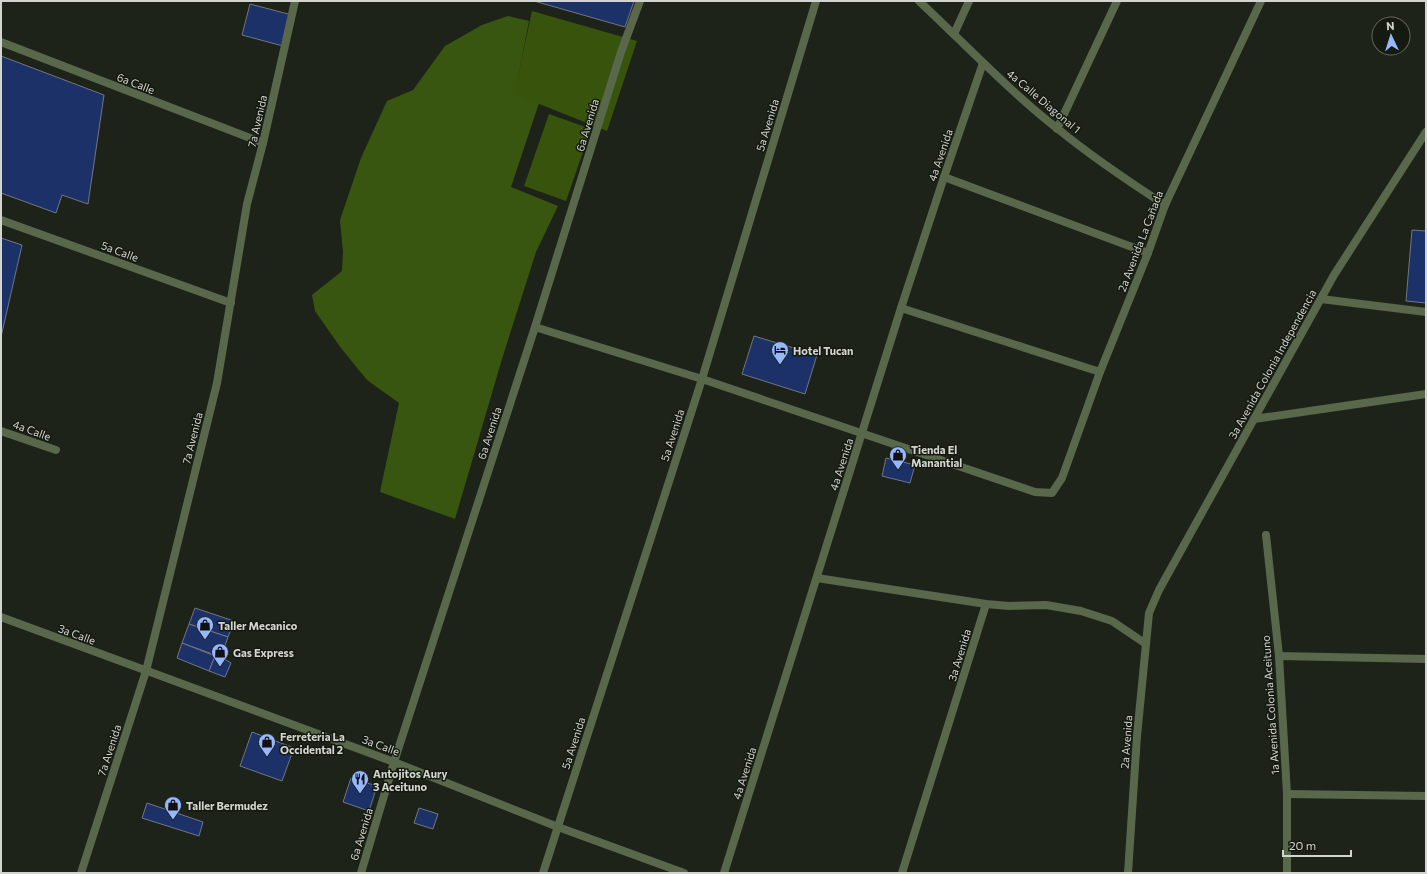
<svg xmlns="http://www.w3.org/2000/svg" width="1427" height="874" font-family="Commissioner,sans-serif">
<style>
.green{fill:#37530c}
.forest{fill:#395610}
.building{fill:#1b3168;stroke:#717682}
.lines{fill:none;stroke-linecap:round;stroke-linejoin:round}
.service{stroke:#59674b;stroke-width:8}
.minor{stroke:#59674b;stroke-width:8}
.tertiary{stroke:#59674b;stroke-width:8}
.labels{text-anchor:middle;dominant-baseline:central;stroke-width:3;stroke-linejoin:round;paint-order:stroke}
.street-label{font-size:11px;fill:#d2d5cf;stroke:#151a11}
.poi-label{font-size:11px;font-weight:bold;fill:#d2d5cf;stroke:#151a11;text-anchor:start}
</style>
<rect width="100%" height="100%" fill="#1e231a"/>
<g class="green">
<polygon points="532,11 637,41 607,131 514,94"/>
<polygon points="549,114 591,129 566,201 524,186"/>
</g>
<polygon class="forest" points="508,16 529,21 515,93 539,103 511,187 558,206 536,252 502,359 455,519 380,492 399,403 367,380 341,348 315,311 312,295 342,271 343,252 340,220 361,158 387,101 413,90 445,46 482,25"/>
<g class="building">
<polygon points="534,1 634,1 625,27"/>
<polygon points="250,4 292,15 283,46 242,35"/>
<polygon points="1,56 104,95 88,204 62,195 56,213 1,193"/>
<polygon points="1412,230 1426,231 1426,303 1406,301"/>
<polygon points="1,238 22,245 1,337"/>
<polygon points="754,336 817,355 805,394 742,374"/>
<polygon points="886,458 915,465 910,483 882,476"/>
<polygon points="195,608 234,621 228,637 189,624"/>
<polygon points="189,624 228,637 221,657 182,643"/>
<polygon points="182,643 215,656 209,671 177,658"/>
<polygon points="215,656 221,657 231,663 225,677 209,671"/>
<polygon points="252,732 294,748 282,781 240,766"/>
<polygon points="351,778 377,786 369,811 343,802"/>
<polygon points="147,803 203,822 199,836 142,818"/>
<polygon points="419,808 438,814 433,829 414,823"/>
</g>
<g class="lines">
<polyline class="service" points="1321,299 1426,312"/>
<g class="minor">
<path d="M919,1C965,44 1008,90 1058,129C1092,157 1128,181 1165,205"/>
<polyline points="954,34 969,1"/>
<polyline points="1,42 263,143"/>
<polyline points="1057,129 1117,1"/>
<polyline points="944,177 1148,253"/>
<polyline points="1,220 231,303"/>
<polyline points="901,308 1100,372"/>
<polyline points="535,327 702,379 1035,492 1052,493 1062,478 1100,372 1148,253 1165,205 1261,1"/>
<polyline points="1254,419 1426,394"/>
<polyline points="1,431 56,450"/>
<polyline points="1266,535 1279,656 1287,794 1287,873"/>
<polyline points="817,578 986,604 1009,606 1046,605 1081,611 1112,621 1146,644"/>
<polyline points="1,617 394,762 558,827 684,873"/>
<polyline points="1279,656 1426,659"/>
<polyline points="1287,794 1426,796"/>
<polyline points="361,873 394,762 535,327 621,52 640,1"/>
<polyline points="543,873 702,379 816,1"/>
<polyline points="724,873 901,308 944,177 983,63"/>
<polyline points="902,873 986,604"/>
<polyline points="1128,873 1137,736 1149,613 1159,590 1334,275 1426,132"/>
</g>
<polyline class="tertiary" points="81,873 146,671 217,383 247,204 263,143 295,1"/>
</g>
<defs>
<g id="hotel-pin" transform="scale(0.9)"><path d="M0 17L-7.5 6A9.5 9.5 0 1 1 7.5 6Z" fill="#96b6fd" stroke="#151a11"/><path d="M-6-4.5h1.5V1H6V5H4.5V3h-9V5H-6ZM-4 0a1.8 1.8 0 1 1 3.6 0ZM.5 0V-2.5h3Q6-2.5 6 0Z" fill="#111"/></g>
<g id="shop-pin" transform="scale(0.9)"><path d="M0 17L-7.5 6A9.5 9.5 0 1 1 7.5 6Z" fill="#96b6fd" stroke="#151a11"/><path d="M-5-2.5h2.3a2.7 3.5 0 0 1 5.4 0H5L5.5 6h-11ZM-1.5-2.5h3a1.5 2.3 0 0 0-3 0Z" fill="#111"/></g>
<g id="restaurant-pin" transform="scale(0.9)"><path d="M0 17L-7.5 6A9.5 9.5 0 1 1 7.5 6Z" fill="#96b6fd" stroke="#151a11"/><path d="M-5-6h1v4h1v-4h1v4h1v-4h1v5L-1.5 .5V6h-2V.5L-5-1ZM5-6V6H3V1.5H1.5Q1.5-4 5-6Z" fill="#111"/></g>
</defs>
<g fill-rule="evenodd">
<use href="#hotel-pin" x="780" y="350"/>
<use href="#shop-pin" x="898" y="455"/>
<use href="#shop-pin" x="205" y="625"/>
<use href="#shop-pin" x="220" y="652"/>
<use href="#shop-pin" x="267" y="742"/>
<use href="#restaurant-pin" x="360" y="779"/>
<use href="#shop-pin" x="173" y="805"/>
</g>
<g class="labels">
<g class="street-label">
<text transform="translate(136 83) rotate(21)">6a Calle</text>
<text transform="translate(1044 101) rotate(40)">4a Calle Diagonal 1</text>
<text transform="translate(257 121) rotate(-77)">7a Avenida</text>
<text transform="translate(587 125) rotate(-73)">6a Avenida</text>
<text transform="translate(767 125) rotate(-73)">5a Avenida</text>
<text transform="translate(940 155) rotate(-71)">4a Avenida</text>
<text transform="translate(1140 241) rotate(-69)">2a Avenida La Cañada</text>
<text transform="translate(120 251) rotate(20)">5a Calle</text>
<text transform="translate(1272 364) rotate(-61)">3a Avenida Colonia Independencia</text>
<text transform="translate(32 430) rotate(20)">4a Calle</text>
<text transform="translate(489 433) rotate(-72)">6a Avenida</text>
<text transform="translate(672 435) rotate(-72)">5a Avenida</text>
<text transform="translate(192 438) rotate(-76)">7a Avenida</text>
<text transform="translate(841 464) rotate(-72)">4a Avenida</text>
<text transform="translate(77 634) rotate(20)">3a Calle</text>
<text transform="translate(959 655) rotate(-73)">3a Avenida</text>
<text transform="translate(1270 705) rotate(-94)">1a Avenida Colonia Aceituno</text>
<text transform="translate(1126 742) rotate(-86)">2a Avenida</text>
<text transform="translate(573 743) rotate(-72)">5a Avenida</text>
<text transform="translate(381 745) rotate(20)">3a Calle</text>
<text transform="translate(109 750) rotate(-72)">7a Avenida</text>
<text transform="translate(744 773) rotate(-72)">4a Avenida</text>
<text transform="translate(361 834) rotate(-73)">6a Avenida</text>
</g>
<g class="poi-label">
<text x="793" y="350">Hotel Tucan</text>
<text x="911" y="449">Tienda El<tspan x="911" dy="13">Manantial</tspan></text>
<text x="218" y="625">Taller Mecanico</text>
<text x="233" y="652">Gas Express</text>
<text x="280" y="736">Ferreteria La<tspan x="280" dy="13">Occidental 2</tspan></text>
<text x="373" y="773">Antojitos Aury<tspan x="373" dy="13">3 Aceituno</tspan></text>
<text x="186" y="805">Taller Bermudez</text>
</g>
</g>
<rect width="1427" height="874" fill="none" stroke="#d2d5cf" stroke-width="4"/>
<g transform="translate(1391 36) rotate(356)"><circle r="19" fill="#151a11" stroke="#61655d"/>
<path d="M0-3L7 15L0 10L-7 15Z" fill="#96b6fd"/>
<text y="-6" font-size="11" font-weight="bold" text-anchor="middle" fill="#d2d5cf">N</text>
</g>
<path d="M1283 850v6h68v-6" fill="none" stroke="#d2d5cf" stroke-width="2"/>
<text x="1289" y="850" font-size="12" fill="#d2d5cf" stroke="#151a11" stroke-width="3" paint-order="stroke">20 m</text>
</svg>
